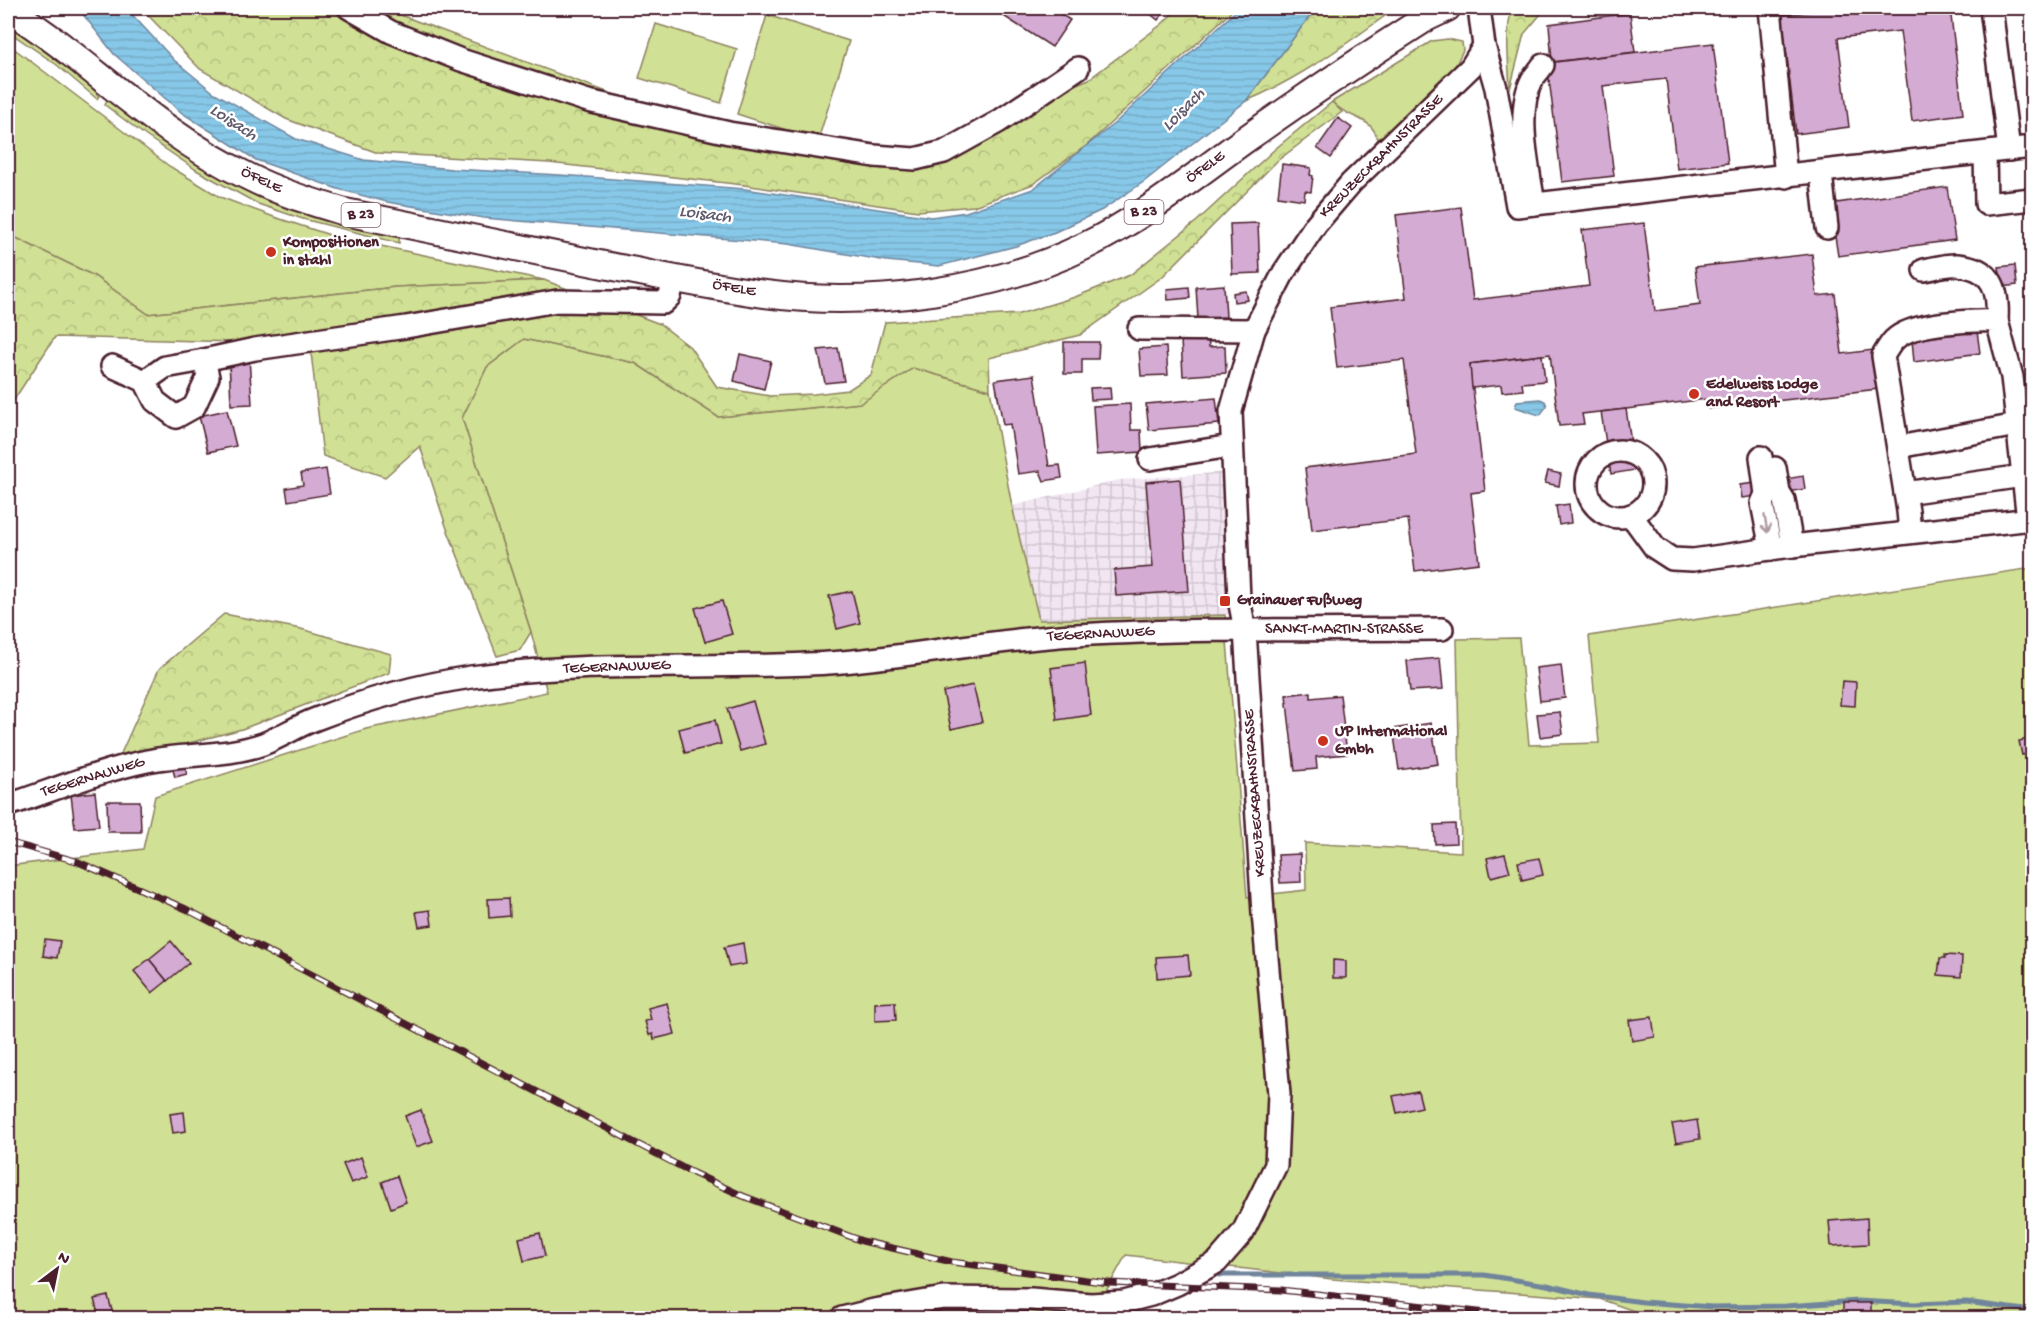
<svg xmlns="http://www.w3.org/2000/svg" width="2040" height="1326" font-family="'Gochi Hand',sans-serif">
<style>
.industrial{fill:url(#industrial-grid)}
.green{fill:#d0e094;stroke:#8d8060;stroke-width:1.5}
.forest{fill:url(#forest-crowns);stroke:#8d8060;stroke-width:1.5}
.water{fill:url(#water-rules);stroke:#6f849c;stroke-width:1.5}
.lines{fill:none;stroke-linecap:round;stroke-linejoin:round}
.stream{stroke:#6f849c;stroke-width:5}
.building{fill:#d3abd3;stroke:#4a1f2b;stroke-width:1.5}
.minor-casing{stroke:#4a1f2b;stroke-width:26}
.major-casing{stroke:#4a1f2b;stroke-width:30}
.minor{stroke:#fff;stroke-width:21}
.major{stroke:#fff;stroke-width:26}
.rail-casing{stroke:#4a1f2b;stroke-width:7}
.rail{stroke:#fff;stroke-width:4.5;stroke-dasharray:14;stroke-linecap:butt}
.oneway{stroke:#ae9aa0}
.poi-dot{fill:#c8321e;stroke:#fff;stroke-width:2}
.labels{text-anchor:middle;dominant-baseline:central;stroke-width:5;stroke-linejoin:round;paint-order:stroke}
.shield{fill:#fff;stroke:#80626b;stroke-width:1.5}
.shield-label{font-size:15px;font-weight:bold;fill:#4a1f2b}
.street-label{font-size:16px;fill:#4a1f2b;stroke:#fff}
.poi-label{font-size:16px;font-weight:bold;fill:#4a1f2b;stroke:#fff;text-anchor:start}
.water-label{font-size:18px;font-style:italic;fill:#5f5a6d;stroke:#fff}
</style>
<defs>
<pattern id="industrial-grid" width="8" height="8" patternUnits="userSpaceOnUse" patternTransform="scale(1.5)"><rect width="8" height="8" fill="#f2e6f2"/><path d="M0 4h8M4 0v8" fill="none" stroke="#d1c5d0"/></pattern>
<pattern id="forest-crowns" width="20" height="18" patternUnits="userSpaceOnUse" patternTransform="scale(1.5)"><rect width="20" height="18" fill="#d0e094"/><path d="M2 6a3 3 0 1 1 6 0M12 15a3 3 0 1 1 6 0" fill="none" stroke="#b4c080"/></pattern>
<pattern id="water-rules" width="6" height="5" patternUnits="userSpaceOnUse" patternTransform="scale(1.5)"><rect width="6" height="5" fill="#87c8e8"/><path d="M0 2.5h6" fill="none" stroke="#76abc7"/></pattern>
</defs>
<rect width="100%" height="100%" fill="#fff"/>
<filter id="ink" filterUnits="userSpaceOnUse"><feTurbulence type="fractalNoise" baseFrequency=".0167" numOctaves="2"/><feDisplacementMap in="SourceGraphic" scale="12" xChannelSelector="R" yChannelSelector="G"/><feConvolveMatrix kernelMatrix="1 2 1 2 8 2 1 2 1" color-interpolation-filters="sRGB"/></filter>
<g filter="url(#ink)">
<polygon class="industrial" points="1242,471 1252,608 1225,615 1039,620 1012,506 1119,480"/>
<g class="green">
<polygon points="767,15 849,41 818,140 737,114"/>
<polygon points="8,18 78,71 99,96 97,99 57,65 8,31"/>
<polygon points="656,24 737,49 721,103 639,78"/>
<path d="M1448,39L1462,42L1463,50L1439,100L1351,183L1378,139C1369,114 1350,121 1332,102L1432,41Z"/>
<polygon points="8,44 169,166 220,197 274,217 333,236 544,280 396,287 148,314 94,276 8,234"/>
<polygon points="114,98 202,164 203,168 273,199 399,233 399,243 303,219 258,204 198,171 146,136 105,105 108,99"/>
<polygon points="524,339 635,363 718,417 860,403 913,368 990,390 1012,506 1039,620 1225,615 1247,897 1306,890 1305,843 1461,852 1457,639 1519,638 1529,745 1599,743 1589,636 2032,568 2032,1318 1654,1318 1600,1299 1332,1279 1126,1255 1091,1318 8,1318 8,866 143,849 155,796 366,729 547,692 531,632 462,418 487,367"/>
</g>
<g class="forest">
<polygon points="141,8 387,8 403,16 615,95 728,126 939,162 1060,91 1089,79 1162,24 1178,8 1235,8 1087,145 1033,184 974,206 918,211 744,185 549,163 378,153 286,119 200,69"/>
<path d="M1316,8H1396C1349,42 1301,78 1246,101Z"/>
<path d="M1513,8H1546L1524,34L1510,89C1509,67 1504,27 1513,8Z"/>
<polygon points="1332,102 1342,112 1277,161 1162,277 1080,335 989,358 990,390 913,368 861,403 718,417 635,363 524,339 487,367 462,418 531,632 520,650 497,656 446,526 420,446 385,477 323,456 310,344 55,337 8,409 8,234 94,276 148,314 396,287 544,280 660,324 690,347 717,387 770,396 814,394 848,390 871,375 885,322 1019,314 1075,297 1130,275 1197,221 1275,149"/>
<polygon points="224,614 301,629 391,654 389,673 242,729 117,762 159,669"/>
</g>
<g class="water">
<polygon points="78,8 126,8 174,60 213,92 296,139 364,160 452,169 560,175 745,189 931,217 966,212 1033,189 1115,123 1239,8 1316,8 1246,101 1145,181 1102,210 1055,232 1016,246 939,266 887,261 788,244 484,218 387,202 338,189 256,160 182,113 114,54"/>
<path d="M1540,399L1545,401L1547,406L1540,415C1536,414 1518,408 1515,407L1517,401Z"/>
</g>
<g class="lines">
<g class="stream">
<polyline points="1220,1275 1484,1275 1547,1285 1589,1295 1643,1302 1712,1307 1786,1306 1858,1301 1914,1304 1966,1302 2032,1311"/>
<polyline points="912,1318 934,1314"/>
</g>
</g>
<g class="building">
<polygon points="991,8 1051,8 1070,20 1052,47"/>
<polygon points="1143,8 1168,8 1158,20"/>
<polygon points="1840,8 1950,8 1963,114 1912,121 1900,31 1838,38 1849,127 1796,134 1782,15"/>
<polygon points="1630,13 1635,52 1552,62 1549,24"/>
<polygon points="1713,43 1728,163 1677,169 1666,79 1603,86 1614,176 1562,182 1547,63"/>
<polygon points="1338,118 1352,128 1331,158 1317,148"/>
<polygon points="1282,164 1311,168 1310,175 1313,176 1311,192 1305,191 1304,200 1278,196"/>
<polygon points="1947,187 1955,240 1838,256 1830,204"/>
<polygon points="1461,207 1473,300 1589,286 1582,230 1644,223 1655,311 1700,305 1695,267 1812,254 1817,296 1835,294 1842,354 1873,350 1878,389 1708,409 1707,399 1626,409 1582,414 1584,424 1559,426 1550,354 1470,364 1485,491 1471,493 1479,563 1415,571 1408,519 1312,530 1305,468 1416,454 1404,360 1337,368 1330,307 1406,298 1396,215"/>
<polygon points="1258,223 1260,273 1232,274 1230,224"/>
<polygon points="2015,265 2017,285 2002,287 1999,267"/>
<polygon points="1224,285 1226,317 1198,319 1196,287"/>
<polygon points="1189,287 1190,298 1168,300 1167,289"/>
<polygon points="1246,291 1248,300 1234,302 1233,293"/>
<polygon points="1977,331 1980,353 1914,362 1912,340"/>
<polygon points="1208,339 1209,347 1225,346 1226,373 1183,376 1181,340"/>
<polygon points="1064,342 1099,342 1098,359 1082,359 1082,374 1064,374"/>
<polygon points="1166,347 1168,375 1141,376 1139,349"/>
<polygon points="838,348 844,381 825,383 818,350"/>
<polygon points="740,354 771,361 764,389 734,381"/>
<polygon points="1542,355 1545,381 1522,383 1523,390 1502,392 1501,385 1472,388 1470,364"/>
<polygon points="249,357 252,404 231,405 229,358"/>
<polygon points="1034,375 1049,466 1060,465 1062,478 1044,481 1040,471 1018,474 1010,424 1003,425 995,380"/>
<polygon points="1110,387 1111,399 1091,400 1090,388"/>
<polygon points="1216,398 1219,424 1149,430 1146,404"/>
<polygon points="1130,404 1131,430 1141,430 1142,452 1096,455 1093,406"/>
<polygon points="1626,409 1635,470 1611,474 1601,412"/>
<polygon points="227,410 236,446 208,452 199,416"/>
<polygon points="326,469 330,494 288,501 286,488 303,485 301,473"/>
<polygon points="1548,471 1561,474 1559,486 1545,483"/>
<polygon points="1803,476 1805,489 1782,493 1780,480"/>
<polygon points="1180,479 1189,591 1116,596 1114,570 1153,567 1146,482"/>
<polygon points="1763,482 1765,495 1742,498 1740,485"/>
<polygon points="1569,504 1571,523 1559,525 1556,506"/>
<polygon points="852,591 860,623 837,629 829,596"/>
<polygon points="722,601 732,634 705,642 695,608"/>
<polygon points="1440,658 1443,689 1410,691 1407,661"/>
<polygon points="1085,663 1091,715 1057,720 1051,668"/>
<polygon points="1561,665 1565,698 1540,701 1536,668"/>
<polygon points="1842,681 1856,682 1855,706 1840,705"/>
<polygon points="973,685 982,722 951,729 943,692"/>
<polygon points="1311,692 1311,698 1340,695 1347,754 1316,757 1317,769 1295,771 1286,695"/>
<polygon points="753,701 765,744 740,751 727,709"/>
<polygon points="1560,712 1563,734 1540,737 1537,714"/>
<polygon points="715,720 721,744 685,753 679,729"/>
<polygon points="1431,723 1438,764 1399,770 1393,729"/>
<polygon points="2032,738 2032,753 2022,755 2019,741"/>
<polygon points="183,760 187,774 175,777 171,763"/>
<polygon points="95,792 99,826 75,828 71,795"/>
<polygon points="107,801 140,801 141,832 108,832"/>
<polygon points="1455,824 1456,843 1435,844 1434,825"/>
<polygon points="1300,854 1301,882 1280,883 1278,855"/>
<polygon points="1505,854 1510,872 1491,877 1487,858"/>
<polygon points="1539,858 1543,875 1522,880 1518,862"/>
<polygon points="509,898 510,916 489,918 488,899"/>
<polygon points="430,910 432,925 419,927 416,912"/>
<polygon points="45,939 60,941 57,958 43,956"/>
<polygon points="171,941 189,963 167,981 149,959"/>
<polygon points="743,943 746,964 729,967 724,947"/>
<polygon points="1188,955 1190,975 1157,978 1156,957"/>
<polygon points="1945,955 1962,956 1961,977 1938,975 1940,958 1945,958"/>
<polygon points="149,959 167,981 152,993 134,971"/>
<polygon points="1333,960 1346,961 1346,978 1333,978"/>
<polygon points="895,1002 896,1020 875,1021 875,1003"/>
<polygon points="667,1003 675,1034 654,1039 653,1034 649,1035 645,1021 651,1020 648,1008"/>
<polygon points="1652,1017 1655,1037 1632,1041 1629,1020"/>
<polygon points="1418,1091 1422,1107 1397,1113 1393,1096"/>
<polygon points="421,1110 433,1141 416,1147 405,1116"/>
<polygon points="184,1112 186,1131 173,1133 170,1114"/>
<polygon points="1697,1120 1700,1139 1676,1143 1672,1124"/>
<polygon points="361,1157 368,1177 351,1183 343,1164"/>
<polygon points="397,1176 406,1202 391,1208 382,1182"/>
<polygon points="1867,1218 1868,1244 1831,1246 1829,1221"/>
<polygon points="540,1233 545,1256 524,1261 519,1238"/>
<polygon points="108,1296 114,1318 99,1318 94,1299"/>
<rect x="1843" y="1303" width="28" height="15"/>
</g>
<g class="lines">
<g class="minor-casing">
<g id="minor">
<polyline points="349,8 391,32 461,60 588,101 729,133 874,156 915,159 944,152 998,122 1078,68"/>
<polyline points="1770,8 1786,177"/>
<polyline points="1991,8 2009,150"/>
<polyline points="1484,46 1496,88 1517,206 2032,147"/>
<polyline points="1985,153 1986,204 2032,199"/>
<polyline points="1821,173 1827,228"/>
<path d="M1534,204C1529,170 1515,112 1532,80C1535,75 1540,70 1543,65"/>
<path d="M1924,270C1935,268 1947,264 1957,265C1993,268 1999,289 1997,321"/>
<polyline points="1139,329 1254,330"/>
<polyline points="112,366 145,381 155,401 176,417 194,407 208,377 204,360 255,349 406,327 557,301 663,303 670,296 674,278"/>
<polyline points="145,381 165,367 204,360"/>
<polyline points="1898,447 2017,425"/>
<circle cx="1620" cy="484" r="33"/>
<polyline points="1761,457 1766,494 1762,503 1771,549"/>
<polyline points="1150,459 1231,446"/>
<polyline points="1775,468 1779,492 1784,500 1792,546"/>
<polyline points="1905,493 2023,476"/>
<polyline points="1631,515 1655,548 1672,559 1693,560 1792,546 2032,519"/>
<path d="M1910,532L1908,511L1883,356C1886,351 1890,344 1894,340C1911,322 1973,320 1997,321L2012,377L2028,520"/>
<path d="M8,805C54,790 99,771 147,761C185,753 226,757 263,744C281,737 297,726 316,719C365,700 418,685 471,677C589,660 710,670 829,663C912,657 993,639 1076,635C1198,628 1320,630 1442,629"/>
<polyline points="842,1318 874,1310 944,1298 1031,1299 1091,1304 1124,1302 1151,1295 1177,1284 1217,1262 1243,1232 1276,1165 1279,1094 1263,913 1245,630 1239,599 1231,411 1254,330 1284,272 1316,224 1351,183 1471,67 1484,46 1479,8"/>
</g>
</g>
<g class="major-casing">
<path id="major" d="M8,8C26,21 46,34 64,48C122,93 179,144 247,176C278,192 312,202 345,212C431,230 517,248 604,265C657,275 711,287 765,294C869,308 991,292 1085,246C1143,218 1194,176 1246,139C1305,97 1365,57 1426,18L1447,8"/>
</g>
<use href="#minor" class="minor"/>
<use href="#major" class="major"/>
<g class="rail-casing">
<polyline id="rail" points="8,842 76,861 186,909 693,1173 743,1196 862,1241 952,1262 1109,1283 1281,1290 1532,1318"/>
</g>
<use href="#rail" class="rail"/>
</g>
<defs><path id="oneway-shaft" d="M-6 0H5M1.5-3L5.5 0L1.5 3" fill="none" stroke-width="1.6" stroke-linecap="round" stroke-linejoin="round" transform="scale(1.5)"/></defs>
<use class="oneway" href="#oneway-shaft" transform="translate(1766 524) rotate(80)"/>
</g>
<g class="poi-dot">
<circle cx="271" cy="252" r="6"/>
<circle cx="1694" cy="394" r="6"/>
<rect x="1219" y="595" width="12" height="12" rx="3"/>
<circle cx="1323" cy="741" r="6"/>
</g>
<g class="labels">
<g class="shield">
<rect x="1124.5" y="200" width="39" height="24" rx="4.5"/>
<rect x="341.5" y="203" width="39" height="24" rx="4.5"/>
</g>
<g class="shield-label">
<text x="1144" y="212">B 23</text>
<text x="361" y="215">B 23</text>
</g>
<g class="street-label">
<text transform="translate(1382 157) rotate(-45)">KREUZECKBAHNSTRASSE</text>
<text transform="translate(1206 168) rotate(-36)">ÖFELE</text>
<text transform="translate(261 181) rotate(25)">ÖFELE</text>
<text transform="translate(734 289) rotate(10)">ÖFELE</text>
<text x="1344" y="630">SANKT-MARTIN-STRASSE</text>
<text transform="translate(1101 635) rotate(-3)">TEGERNAUWEG</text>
<text transform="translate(617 668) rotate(-2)">TEGERNAUWEG</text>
<text transform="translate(93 778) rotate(-17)">TEGERNAUWEG</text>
<text transform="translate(1256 793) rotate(-94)">KREUZECKBAHNSTRASSE</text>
</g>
<g class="poi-label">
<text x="283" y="243">Kompositionen<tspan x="283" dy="18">in stahl</tspan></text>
<text x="1706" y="385">Edelweiss Lodge<tspan x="1706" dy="18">and Resort</tspan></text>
<text x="1237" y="601">Grainauer Fußweg</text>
<text x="1335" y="732">UP Intermational<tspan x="1335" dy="18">Gmbh</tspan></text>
</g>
<g class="water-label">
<text transform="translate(1184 110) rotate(-45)">Loisach</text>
<text transform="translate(233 123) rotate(33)">Loisach</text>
<text transform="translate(705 215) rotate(7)">Loisach</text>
</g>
</g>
<rect width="2040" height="1326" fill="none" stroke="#fff" stroke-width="30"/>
<rect x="15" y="15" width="2010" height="1296" fill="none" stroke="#4a1f2b" stroke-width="2" filter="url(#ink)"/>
<g transform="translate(57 1269) rotate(32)" stroke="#ffffff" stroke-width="4.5" paint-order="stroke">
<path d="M0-4.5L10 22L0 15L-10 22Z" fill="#4a1f2b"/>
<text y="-9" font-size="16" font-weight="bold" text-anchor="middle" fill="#4a1f2b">N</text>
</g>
</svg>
